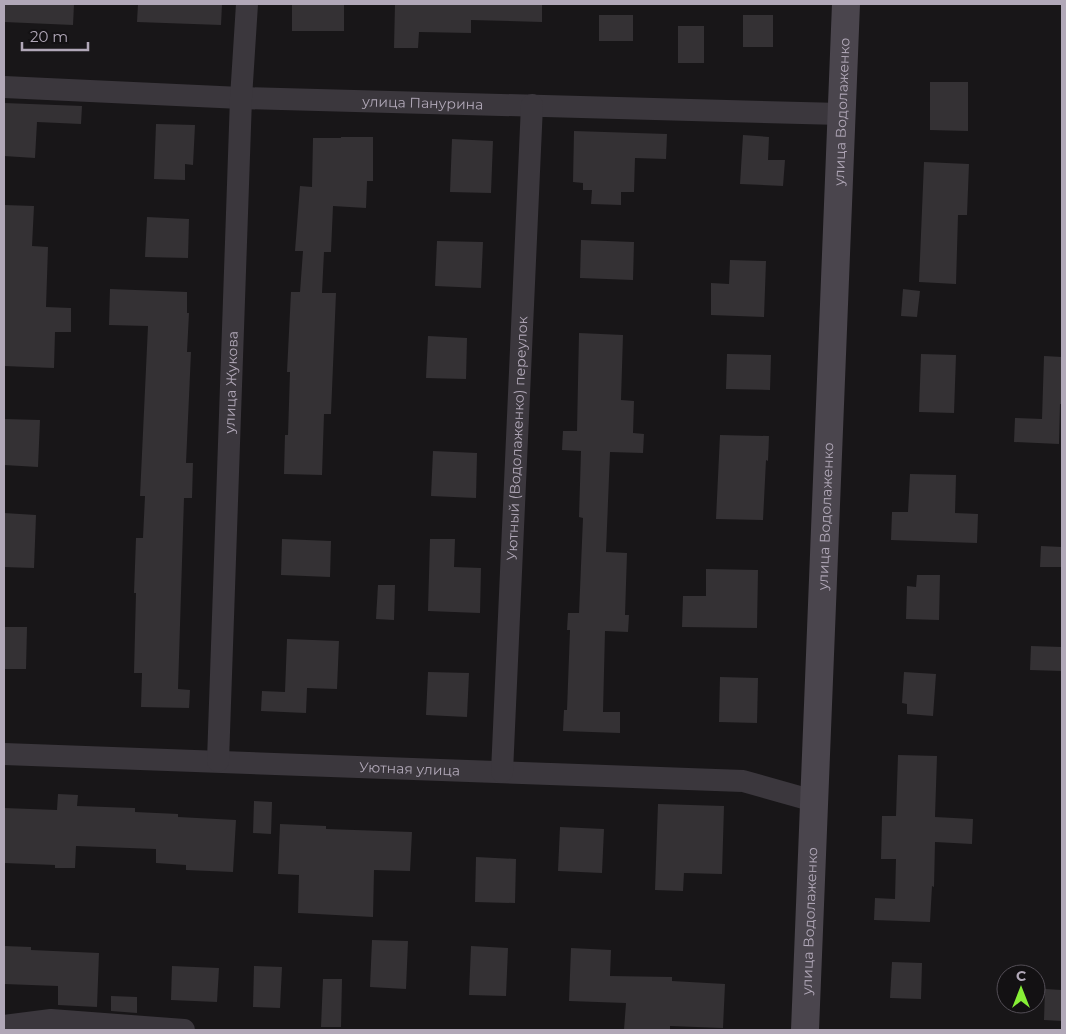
<svg xmlns="http://www.w3.org/2000/svg" width="1066" height="1034" font-family="Montserrat,sans-serif">
<style>
.building{fill:#343134}
.lines{fill:none;stroke-linecap:round;stroke-linejoin:round}
.street{stroke:#3b373d;stroke-width:22}
.secondary{stroke:#4a454d;stroke-width:28}
.labels{text-anchor:middle;dominant-baseline:central;stroke-width:4;stroke-linejoin:round;paint-order:stroke}
.street-label{font-size:14px;fill:#b1a8b8;stroke:#131113}
</style>
<rect width="100%" height="100%" fill="#181618"/>
<g class="building">
<polygon points="4,4 74,4 73,25 4,22"/>
<polygon points="138,4 222,4 221,25 137,22"/>
<rect x="292" y="4" width="52" height="27"/>
<polygon points="395,4 542,4 542,22 471,20 471,33 419,32 418,48 394,48"/>
<rect x="599" y="15" width="34" height="26"/>
<rect x="743" y="15" width="30" height="32"/>
<rect x="678" y="26" width="26" height="37"/>
<polygon points="930,82 968,82 968,131 930,130"/>
<polygon points="4,103 82,106 81,124 37,122 35,158 4,156"/>
<polygon points="156,124 195,125 193,165 185,164 185,180 154,179"/>
<polygon points="574,131 667,134 666,159 635,158 634,192 621,192 621,205 591,204 592,190 583,190 583,183 573,182"/>
<polygon points="743,135 769,137 768,160 785,160 783,186 740,184"/>
<polygon points="341,137 373,137 373,181 367,181 366,208 333,206 331,252 324,252 322,293 336,293 331,414 324,414 322,475 284,474 285,435 288,435 290,372 287,372 291,292 300,292 303,251 295,251 300,186 312,187 313,138 341,138"/>
<polygon points="452,139 493,141 491,193 450,192"/>
<polygon points="924,162 969,164 967,215 958,215 956,284 919,282"/>
<polygon points="4,205 34,206 32,246 48,247 46,307 71,308 71,332 55,332 54,368 4,366"/>
<polygon points="147,217 189,219 188,258 145,257"/>
<polygon points="581,240 634,242 633,280 580,278"/>
<polygon points="437,241 483,242 481,288 435,286"/>
<polygon points="730,260 766,261 764,317 711,315 711,283 729,284"/>
<polygon points="110,289 187,292 187,313 189,313 187,352 191,352 186,463 193,463 192,498 184,498 178,689 190,690 189,708 141,707 142,673 134,673 136,593 134,593 136,538 143,538 145,496 140,496 148,326 109,325"/>
<polygon points="903,289 920,291 917,317 901,316"/>
<polygon points="579,333 623,335 621,400 634,401 633,433 644,434 643,453 610,452 606,552 627,553 625,615 629,615 628,632 605,631 603,712 620,712 620,733 563,731 564,710 567,710 570,630 567,630 568,613 579,613 583,518 579,517 581,451 562,450 563,431 577,431"/>
<polygon points="428,336 467,338 466,379 426,378"/>
<polygon points="727,354 771,355 770,390 726,389"/>
<polygon points="921,354 956,355 954,413 919,412"/>
<polygon points="1044,356 1062,357 1062,404 1060,404 1059,444 1014,442 1015,418 1042,419"/>
<polygon points="4,419 40,420 38,467 4,465"/>
<polygon points="720,435 769,436 768,461 766,460 763,520 716,519"/>
<polygon points="433,451 477,453 476,498 431,496"/>
<polygon points="910,474 956,475 955,513 978,514 977,543 891,540 892,512 908,512"/>
<polygon points="4,513 36,515 34,568 4,567"/>
<polygon points="282,539 331,541 330,577 281,575"/>
<polygon points="430,539 455,539 454,567 481,568 480,613 428,611"/>
<polygon points="1041,546 1062,547 1062,567 1040,567"/>
<polygon points="706,569 758,570 757,628 682,627 683,596 706,596"/>
<polygon points="917,575 940,575 939,620 906,619 907,586 916,587"/>
<polygon points="378,585 395,585 394,620 376,619"/>
<polygon points="4,627 27,627 26,669 4,669"/>
<polygon points="287,639 339,641 337,689 307,688 306,713 261,711 262,691 285,692"/>
<polygon points="1031,646 1062,647 1062,671 1030,670"/>
<polygon points="428,672 469,673 467,717 426,715"/>
<polygon points="904,672 936,674 933,716 907,714 907,704 902,703"/>
<polygon points="720,677 758,678 757,723 719,722"/>
<polygon points="898,755 937,756 935,817 973,819 972,844 935,842 934,887 932,886 930,922 874,920 875,898 895,899 896,859 881,859 882,816 896,816"/>
<polygon points="58,794 78,795 77,806 135,808 135,812 178,814 178,817 236,820 233,872 186,870 186,865 156,863 156,849 76,846 75,868 55,868 55,865 4,863 4,808 57,810"/>
<polygon points="254,801 272,802 271,834 253,833"/>
<polygon points="658,804 724,806 722,874 684,873 683,891 655,890"/>
<polygon points="280,824 326,826 326,829 412,832 410,871 374,870 373,917 298,913 299,875 278,874"/>
<polygon points="560,827 604,829 602,873 558,871"/>
<polygon points="476,857 516,859 515,903 475,902"/>
<polygon points="372,940 408,941 406,989 370,987"/>
<polygon points="4,946 31,947 31,950 99,953 97,1007 58,1005 58,986 4,984"/>
<polygon points="471,946 508,948 506,996 469,995"/>
<polygon points="571,948 611,950 610,976 672,977 672,981 725,984 723,1028 670,1026 670,1030 624,1030 626,1003 569,1001"/>
<polygon points="892,962 922,963 921,999 890,998"/>
<polygon points="172,966 219,968 217,1002 171,1000"/>
<polygon points="254,966 282,967 280,1008 253,1007"/>
<polygon points="323,979 342,979 341,1027 321,1027"/>
<polygon points="1045,989 1062,990 1062,1021 1044,1020"/>
<polygon points="111,996 137,997 137,1013 111,1011"/>
</g>
<g class="lines">
<g class="street">
<path id="s1" d="M4,87L241,98L841,114"/>
<path id="s2" d="M4,754L743,781L814,801"/>
<path id="s3" d="M218,761L241,98L247,4"/>
<path id="s4" d="M502,772L532,105"/>
<polyline points="4,1026 51,1020 184,1030"/>
</g>
<path class="secondary" id="s5" d="M805,1030L846,4"/>
</g>
<g class="labels">
<g class="street-label">
<text stroke="none"><textPath href="#s1" startOffset="419">улица Панурина</textPath></text>
<text stroke="none"><textPath href="#s5" startOffset="919">улица Водолаженко</textPath></text>
<text stroke="none"><textPath href="#s3" startOffset="379">улица Жукова</textPath></text>
<text stroke="none"><textPath href="#s4" startOffset="334">Уютный (Водолаженко) переулок</textPath></text>
<text stroke="none"><textPath href="#s5" startOffset="514">улица Водолаженко</textPath></text>
<text stroke="none"><textPath href="#s2" startOffset="406">Уютная улица</textPath></text>
<text stroke="none"><textPath href="#s5" startOffset="109">улица Водолаженко</textPath></text>
</g>
</g>
<rect width="1066" height="1034" fill="none" stroke="#b1a8b8" stroke-width="10"/>
<g transform="translate(1021 989)"><circle r="24" fill="#131113" stroke="#524d55"/>
<path d="M0-4L9 19L0 12L-9 19Z" fill="#87ef36"/>
<text y="-8" font-size="14" font-weight="bold" text-anchor="middle" fill="#b1a8b8">С</text>
</g>
<path d="M22 42v8h66v-8" fill="none" stroke="#b1a8b8" stroke-width="2.5"/>
<text x="30" y="42" font-size="15" fill="#b1a8b8" stroke="#131113" stroke-width="4" paint-order="stroke">20 m</text>
</svg>
